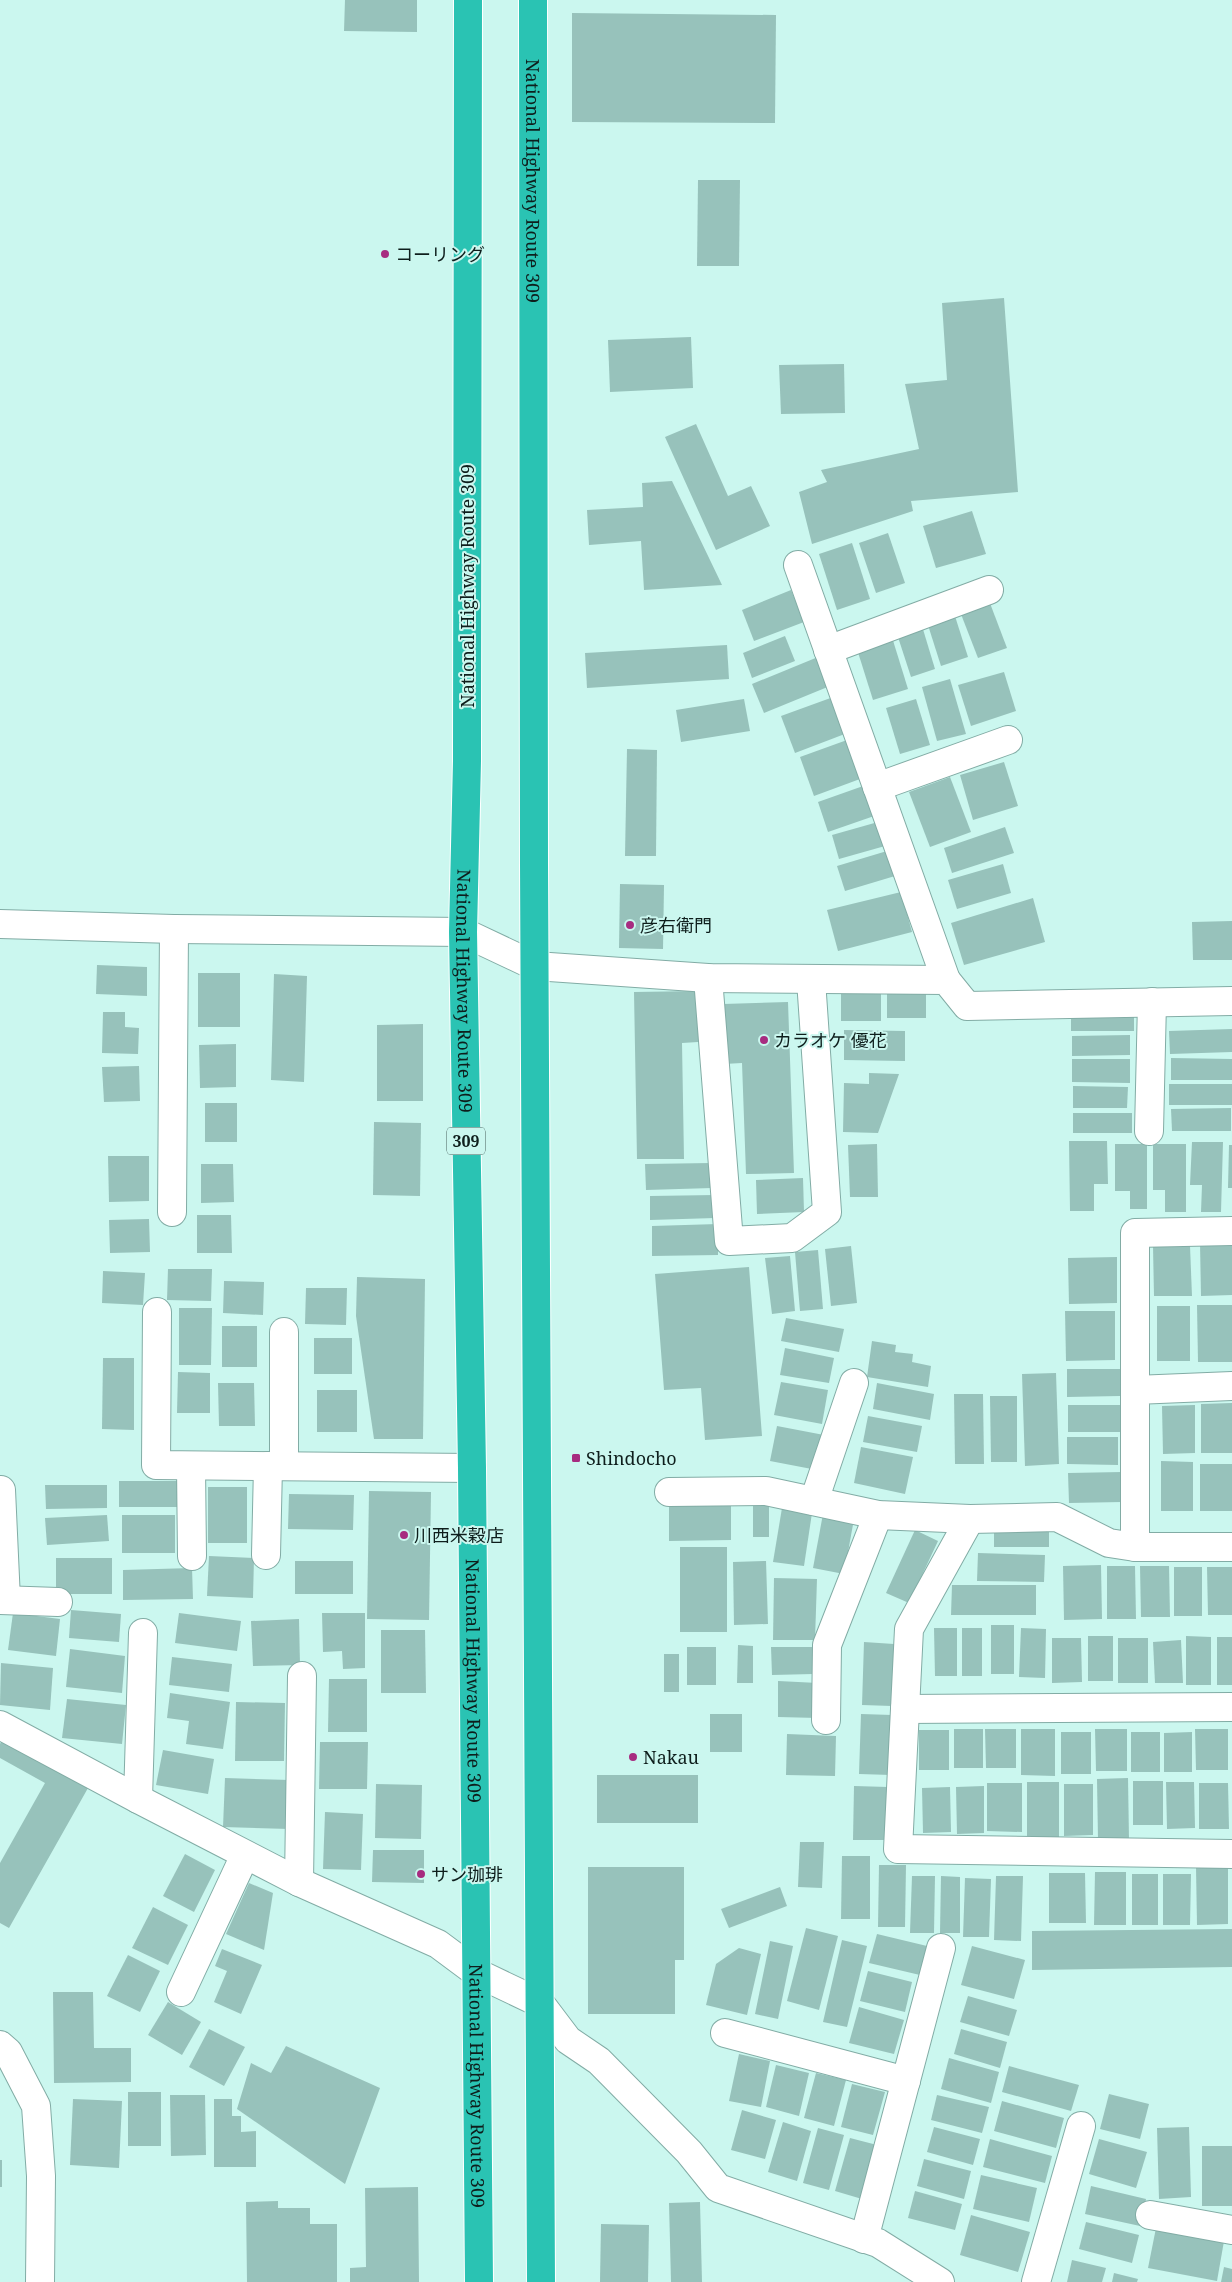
<svg xmlns="http://www.w3.org/2000/svg" width="1232" height="2282" font-family="'Noto Serif','Noto Sans JP',serif">
<style>
.building{fill:#97c2bb}
.lines{fill:none;stroke-linecap:round;stroke-linejoin:round}
.minor-casing{stroke:#82aca5;stroke-width:30}
.highway-casing{stroke:#fff;stroke-width:30}
.minor{stroke:#fff;stroke-width:28}
.highway{stroke:#2ac3b3;stroke-width:28}
.poi-dot{fill:#a72c80;stroke:#cbf7ef;stroke-width:2}
.labels{text-anchor:middle;dominant-baseline:central;stroke-width:4;stroke-linejoin:round;paint-order:stroke}
.shield{fill:#cbf7ef;stroke:#475f5b;stroke-width:1}
.shield-label{font-size:16px;font-weight:bold;fill:#0e1e1c}
.street-label{font-size:18px;fill:#0e1e1c;stroke:#cbf7ef}
.poi-label{font-size:18px;fill:#0e1e1c;stroke:#cbf7ef;text-anchor:start}
</style>
<rect width="100%" height="100%" fill="#cbf7ef"/>
<g class="building">
<polygon points="345,0 417,0 417,32 344,31"/>
<polygon points="572,13 776,15 775,123 572,122"/>
<polygon points="698,180 740,180 739,266 697,266"/>
<polygon points="1004,298 1018,492 911,501 913,511 812,544 799,492 827,482 821,470 919,449 905,384 947,380 942,303"/>
<polygon points="691,337 693,388 610,392 608,340"/>
<polygon points="844,364 845,413 781,414 779,365"/>
<polygon points="696,424 728,496 751,486 770,526 716,550 665,437"/>
<polygon points="672,481 722,585 644,590 641,541 589,545 587,510 643,507 642,483"/>
<polygon points="972,511 986,554 936,568 923,526"/>
<polygon points="888,533 905,583 876,593 859,543"/>
<polygon points="852,543 870,599 837,610 819,554"/>
<polygon points="791,590 804,622 754,641 742,610"/>
<polygon points="988,598 1007,648 978,658 959,609"/>
<polygon points="954,613 968,657 941,666 927,622"/>
<polygon points="922,626 935,669 911,677 897,634"/>
<polygon points="891,634 908,689 873,700 856,646"/>
<polygon points="785,636 795,661 752,678 743,653"/>
<polygon points="727,645 729,679 587,688 585,653"/>
<polygon points="818,657 830,686 764,713 752,684"/>
<polygon points="1004,672 1016,711 971,726 958,685"/>
<polygon points="950,679 966,734 937,741 922,687"/>
<polygon points="836,696 850,732 795,753 781,716"/>
<polygon points="744,699 750,731 681,742 676,710"/>
<polygon points="916,699 930,745 900,754 886,708"/>
<polygon points="847,740 860,779 814,796 800,757"/>
<polygon points="627,749 657,750 656,856 625,856"/>
<polygon points="1004,762 1018,806 973,820 960,775"/>
<polygon points="950,777 971,832 930,847 909,792"/>
<polygon points="866,785 877,815 828,832 818,802"/>
<polygon points="878,822 885,846 839,859 832,835"/>
<polygon points="1005,827 1014,853 952,873 944,848"/>
<polygon points="887,851 895,876 845,891 837,866"/>
<polygon points="1003,864 1011,893 957,909 948,880"/>
<polygon points="620,884 664,885 663,949 619,948"/>
<polygon points="901,892 912,932 838,951 827,910"/>
<polygon points="1033,898 1045,942 964,965 951,923"/>
<polygon points="1232,921 1232,960 1193,960 1192,922"/>
<polygon points="97,965 147,967 147,996 96,994"/>
<rect x="198" y="973" width="42" height="54"/>
<polygon points="274,974 307,976 304,1082 271,1080"/>
<polygon points="881,990 881,1021 841,1021 841,991"/>
<polygon points="698,991 698,1042 682,1043 684,1159 637,1159 634,992"/>
<polygon points="887,992 926,993 926,1018 887,1018"/>
<polygon points="788,1002 794,1173 746,1174 742,1063 724,1064 723,1004"/>
<polygon points="103,1012 125,1012 125,1027 139,1028 138,1054 102,1053"/>
<rect x="1071" y="1012" width="63" height="19"/>
<polygon points="423,1024 423,1101 377,1101 377,1025"/>
<polygon points="1232,1029 1232,1052 1170,1054 1169,1031"/>
<polygon points="844,1030 905,1031 905,1061 844,1060"/>
<polygon points="1130,1035 1130,1055 1072,1056 1072,1036"/>
<polygon points="236,1044 236,1087 200,1088 199,1045"/>
<polygon points="1171,1058 1232,1059 1232,1080 1171,1080"/>
<polygon points="1072,1059 1130,1059 1130,1083 1072,1082"/>
<polygon points="139,1066 140,1101 104,1102 102,1067"/>
<polygon points="869,1073 899,1074 878,1133 843,1132 844,1083 869,1084"/>
<rect x="1169" y="1084" width="63" height="21"/>
<polygon points="1073,1086 1128,1087 1127,1108 1073,1108"/>
<rect x="205" y="1103" width="32" height="39"/>
<polygon points="1231,1108 1231,1131 1172,1131 1171,1109"/>
<rect x="1073" y="1113" width="59" height="20"/>
<polygon points="374,1122 421,1123 420,1196 373,1195"/>
<polygon points="1069,1141 1107,1141 1108,1184 1094,1184 1094,1211 1070,1211"/>
<polygon points="1192,1142 1223,1142 1221,1212 1201,1212 1202,1185 1190,1185"/>
<polygon points="877,1144 878,1197 850,1197 848,1145"/>
<polygon points="1115,1144 1147,1144 1147,1209 1130,1209 1130,1191 1115,1191"/>
<polygon points="1153,1144 1186,1144 1186,1212 1165,1212 1165,1190 1153,1190"/>
<polygon points="1229,1145 1232,1145 1232,1188 1228,1188"/>
<polygon points="108,1156 149,1156 149,1201 109,1202"/>
<polygon points="711,1163 712,1188 646,1190 645,1164"/>
<polygon points="201,1164 233,1164 234,1202 201,1203"/>
<polygon points="803,1178 804,1212 757,1214 756,1180"/>
<polygon points="715,1195 715,1218 650,1220 650,1196"/>
<polygon points="197,1215 231,1215 232,1253 197,1253"/>
<polygon points="149,1219 150,1252 110,1253 109,1220"/>
<polygon points="718,1224 718,1255 652,1256 652,1226"/>
<polygon points="1200,1243 1232,1243 1232,1295 1201,1296"/>
<polygon points="851,1246 857,1303 831,1306 825,1249"/>
<polygon points="1153,1246 1190,1246 1192,1296 1154,1296"/>
<polygon points="818,1250 823,1309 800,1311 795,1252"/>
<polygon points="790,1256 795,1311 772,1314 765,1258"/>
<polygon points="1117,1257 1117,1303 1069,1304 1068,1258"/>
<polygon points="749,1267 762,1436 705,1440 701,1388 664,1390 655,1274"/>
<polygon points="168,1269 212,1269 211,1301 167,1300"/>
<polygon points="103,1271 145,1273 143,1305 102,1303"/>
<polygon points="357,1277 425,1279 423,1439 374,1439 356,1316"/>
<polygon points="224,1281 264,1282 263,1315 223,1313"/>
<polygon points="306,1288 347,1288 346,1325 305,1324"/>
<polygon points="1197,1305 1232,1305 1232,1362 1198,1362"/>
<rect x="1157" y="1306" width="33" height="55"/>
<polygon points="179,1308 212,1308 211,1365 179,1365"/>
<polygon points="1065,1311 1115,1311 1115,1360 1066,1361"/>
<polygon points="786,1318 844,1329 839,1352 781,1341"/>
<rect x="222" y="1326" width="35" height="41"/>
<rect x="314" y="1338" width="38" height="36"/>
<polygon points="872,1341 896,1345 895,1352 913,1354 912,1362 931,1366 928,1387 867,1377"/>
<polygon points="785,1348 834,1358 829,1383 780,1375"/>
<polygon points="103,1358 134,1358 134,1430 102,1429"/>
<polygon points="1067,1369 1120,1369 1120,1396 1067,1397"/>
<polygon points="178,1372 210,1373 210,1413 177,1413"/>
<polygon points="1056,1373 1059,1464 1025,1466 1022,1374"/>
<polygon points="781,1382 828,1390 822,1424 774,1415"/>
<polygon points="218,1383 254,1383 255,1426 219,1426"/>
<polygon points="877,1383 934,1394 930,1420 873,1409"/>
<rect x="317" y="1390" width="40" height="42"/>
<polygon points="954,1394 983,1394 984,1464 955,1464"/>
<polygon points="990,1396 1017,1396 1017,1462 991,1462"/>
<polygon points="1232,1403 1232,1453 1201,1453 1201,1404"/>
<rect x="1068" y="1405" width="52" height="27"/>
<polygon points="1195,1405 1195,1453 1163,1454 1162,1406"/>
<polygon points="868,1416 922,1426 917,1452 863,1442"/>
<polygon points="777,1426 824,1435 817,1470 770,1461"/>
<polygon points="1067,1437 1118,1437 1118,1465 1067,1464"/>
<polygon points="861,1447 913,1457 905,1494 854,1483"/>
<polygon points="1161,1461 1193,1462 1193,1511 1161,1511"/>
<rect x="1200" y="1464" width="32" height="47"/>
<polygon points="1122,1472 1122,1502 1069,1503 1068,1473"/>
<rect x="119" y="1481" width="59" height="26"/>
<polygon points="45,1485 107,1485 107,1508 46,1509"/>
<rect x="208" y="1487" width="39" height="56"/>
<polygon points="369,1491 431,1492 429,1620 367,1619"/>
<polygon points="289,1494 354,1495 353,1530 288,1529"/>
<polygon points="669,1500 731,1500 731,1540 669,1541"/>
<rect x="753" y="1505" width="16" height="32"/>
<polygon points="782,1508 812,1513 804,1566 773,1562"/>
<polygon points="823,1514 854,1519 844,1574 813,1568"/>
<polygon points="107,1515 109,1541 47,1545 45,1518"/>
<rect x="122" y="1515" width="53" height="38"/>
<rect x="994" y="1524" width="55" height="23"/>
<polygon points="915,1530 938,1541 909,1603 886,1593"/>
<rect x="680" y="1547" width="47" height="85"/>
<polygon points="978,1553 1045,1555 1044,1582 977,1581"/>
<polygon points="209,1556 254,1558 253,1598 207,1596"/>
<rect x="56" y="1558" width="56" height="36"/>
<rect x="295" y="1561" width="58" height="33"/>
<polygon points="766,1561 768,1624 734,1625 733,1562"/>
<polygon points="1101,1565 1102,1619 1064,1620 1063,1566"/>
<polygon points="1107,1566 1135,1566 1136,1619 1107,1619"/>
<polygon points="1140,1566 1169,1566 1170,1617 1141,1617"/>
<rect x="1174" y="1567" width="28" height="49"/>
<polygon points="1207,1567 1232,1567 1232,1615 1208,1615"/>
<polygon points="192,1568 193,1599 123,1600 123,1570"/>
<polygon points="774,1578 817,1579 815,1640 773,1640"/>
<polygon points="952,1585 1036,1585 1036,1615 951,1615"/>
<polygon points="71,1610 121,1614 119,1642 69,1638"/>
<polygon points="13,1613 60,1619 56,1656 8,1650"/>
<polygon points="179,1613 241,1621 237,1651 175,1643"/>
<polygon points="322,1613 365,1613 365,1668 343,1669 342,1651 323,1652"/>
<polygon points="299,1619 300,1665 253,1666 251,1621"/>
<rect x="991" y="1625" width="23" height="49"/>
<polygon points="934,1628 957,1628 957,1676 935,1676"/>
<rect x="962" y="1628" width="20" height="48"/>
<polygon points="1021,1628 1046,1629 1045,1678 1019,1677"/>
<polygon points="381,1630 425,1630 426,1693 381,1693"/>
<rect x="1088" y="1636" width="25" height="45"/>
<polygon points="1186,1636 1211,1637 1211,1685 1186,1685"/>
<rect x="1217" y="1637" width="15" height="48"/>
<polygon points="1052,1638 1081,1638 1082,1682 1052,1683"/>
<rect x="1118" y="1638" width="30" height="45"/>
<polygon points="1181,1640 1183,1683 1155,1683 1153,1642"/>
<polygon points="864,1642 894,1644 892,1706 862,1705"/>
<polygon points="738,1645 753,1646 753,1683 737,1683"/>
<rect x="687" y="1647" width="29" height="38"/>
<polygon points="771,1647 812,1647 813,1674 772,1675"/>
<polygon points="70,1649 125,1656 122,1693 66,1687"/>
<rect x="664" y="1654" width="15" height="38"/>
<polygon points="172,1657 232,1664 229,1692 169,1685"/>
<polygon points="1,1663 53,1668 50,1710 0,1705"/>
<polygon points="329,1679 367,1679 367,1732 328,1732"/>
<polygon points="778,1681 818,1683 818,1718 778,1717"/>
<polygon points="170,1693 230,1702 223,1749 186,1744 189,1721 167,1718"/>
<polygon points="67,1699 126,1705 122,1744 62,1738"/>
<polygon points="236,1702 285,1703 284,1761 235,1761"/>
<rect x="710" y="1714" width="32" height="38"/>
<polygon points="861,1714 892,1715 891,1775 859,1774"/>
<rect x="954" y="1729" width="29" height="39"/>
<polygon points="985,1729 1016,1729 1016,1768 986,1768"/>
<polygon points="1021,1729 1055,1729 1055,1776 1021,1775"/>
<polygon points="1095,1729 1127,1729 1127,1771 1096,1771"/>
<polygon points="1195,1729 1228,1729 1228,1770 1196,1770"/>
<rect x="919" y="1730" width="30" height="40"/>
<rect x="1061" y="1732" width="30" height="42"/>
<rect x="1131" y="1732" width="29" height="40"/>
<polygon points="1192,1732 1192,1772 1164,1772 1164,1733"/>
<polygon points="787,1734 836,1736 835,1776 786,1775"/>
<polygon points="2,1740 88,1788 9,1928 0,1923 0,1863 45,1783 0,1758 0,1744"/>
<polygon points="320,1742 368,1742 367,1789 319,1789"/>
<polygon points="163,1750 214,1759 208,1794 156,1785"/>
<rect x="597" y="1775" width="101" height="48"/>
<polygon points="225,1778 290,1780 289,1829 223,1827"/>
<polygon points="1128,1778 1129,1840 1098,1840 1097,1779"/>
<rect x="1133" y="1781" width="30" height="44"/>
<rect x="1027" y="1782" width="32" height="58"/>
<polygon points="1166,1782 1194,1782 1195,1828 1167,1829"/>
<polygon points="987,1783 1022,1783 1022,1832 987,1831"/>
<polygon points="1199,1783 1228,1783 1229,1829 1199,1829"/>
<polygon points="376,1784 422,1785 421,1839 375,1838"/>
<polygon points="1064,1784 1093,1784 1093,1835 1064,1836"/>
<polygon points="854,1786 888,1787 887,1840 853,1840"/>
<polygon points="984,1786 984,1833 957,1834 956,1787"/>
<polygon points="950,1787 951,1832 923,1833 922,1788"/>
<polygon points="325,1812 363,1814 361,1870 323,1869"/>
<polygon points="800,1842 824,1842 822,1888 798,1887"/>
<polygon points="373,1850 424,1850 424,1883 372,1882"/>
<polygon points="185,1854 215,1870 194,1912 163,1896"/>
<polygon points="842,1856 870,1856 870,1919 841,1919"/>
<polygon points="879,1865 906,1865 905,1927 878,1927"/>
<polygon points="588,1867 684,1867 684,1960 675,1960 675,2014 588,2014"/>
<polygon points="1196,1867 1228,1867 1228,1924 1197,1925"/>
<polygon points="1095,1872 1126,1872 1126,1925 1094,1925"/>
<polygon points="1049,1873 1085,1873 1086,1923 1049,1923"/>
<rect x="1132" y="1874" width="26" height="51"/>
<polygon points="1163,1874 1191,1874 1190,1925 1163,1925"/>
<polygon points="912,1876 935,1876 934,1933 910,1933"/>
<polygon points="941,1876 960,1877 960,1933 940,1933"/>
<polygon points="996,1876 1023,1876 1021,1941 994,1940"/>
<polygon points="965,1878 991,1879 989,1937 963,1937"/>
<polygon points="249,1883 273,1893 264,1950 226,1934"/>
<polygon points="780,1887 787,1906 729,1928 721,1909"/>
<polygon points="153,1907 188,1925 168,1965 132,1948"/>
<polygon points="806,1928 838,1936 819,2010 787,2001"/>
<polygon points="1232,1929 1232,1967 1032,1970 1032,1931"/>
<polygon points="877,1934 927,1946 920,1975 869,1963"/>
<polygon points="842,1940 867,1946 847,2027 823,2022"/>
<polygon points="770,1941 793,1946 778,2019 755,2014"/>
<polygon points="972,1946 1025,1960 1014,1999 961,1985"/>
<polygon points="739,1948 761,1954 747,2015 706,2005 716,1964"/>
<polygon points="222,1949 262,1965 241,2014 214,2002 227,1971 215,1966"/>
<polygon points="128,1955 160,1971 140,2012 107,1996"/>
<polygon points="868,1971 912,1982 905,2012 860,2001"/>
<polygon points="53,1992 93,1992 94,2048 131,2048 131,2082 54,2083"/>
<polygon points="968,1996 1017,2010 1009,2036 960,2022"/>
<polygon points="168,2002 201,2022 182,2055 148,2035"/>
<polygon points="859,2007 904,2020 894,2054 849,2043"/>
<polygon points="209,2029 245,2047 224,2086 189,2067"/>
<polygon points="961,2029 1007,2042 1000,2068 954,2054"/>
<polygon points="286,2046 380,2088 345,2184 237,2109 251,2063 271,2073"/>
<polygon points="739,2054 770,2061 761,2107 729,2101"/>
<polygon points="949,2058 999,2072 991,2103 941,2089"/>
<polygon points="776,2065 809,2073 799,2116 766,2107"/>
<polygon points="1009,2066 1079,2085 1071,2111 1002,2092"/>
<polygon points="816,2073 846,2080 834,2126 804,2118"/>
<polygon points="852,2084 885,2092 873,2135 841,2127"/>
<rect x="128" y="2092" width="33" height="54"/>
<polygon points="1109,2094 1149,2104 1140,2139 1100,2129"/>
<polygon points="170,2095 205,2095 206,2155 171,2156"/>
<polygon points="937,2095 989,2107 982,2133 931,2120"/>
<polygon points="73,2099 122,2101 119,2168 70,2165"/>
<polygon points="214,2099 232,2099 232,2116 241,2116 241,2132 256,2131 256,2167 214,2167"/>
<polygon points="1002,2101 1064,2118 1056,2148 994,2131"/>
<polygon points="742,2110 776,2120 765,2159 731,2150"/>
<polygon points="783,2122 811,2131 797,2181 768,2172"/>
<polygon points="934,2127 980,2139 973,2165 927,2152"/>
<polygon points="1189,2127 1191,2197 1159,2199 1157,2128"/>
<polygon points="818,2128 844,2135 829,2190 803,2183"/>
<polygon points="850,2138 877,2145 862,2199 835,2191"/>
<polygon points="990,2139 1052,2156 1045,2183 983,2167"/>
<polygon points="1099,2139 1147,2152 1136,2188 1089,2174"/>
<rect x="1202" y="2146" width="30" height="60"/>
<polygon points="924,2159 971,2171 964,2199 917,2186"/>
<rect x="0" y="2160" width="2" height="27"/>
<polygon points="981,2175 1037,2188 1029,2222 973,2209"/>
<polygon points="1091,2186 1146,2199 1140,2226 1085,2214"/>
<polygon points="418,2187 419,2282 350,2282 350,2268 366,2267 365,2188"/>
<polygon points="915,2191 962,2204 955,2230 908,2218"/>
<polygon points="278,2201 278,2208 310,2208 310,2224 337,2224 337,2282 247,2282 246,2202"/>
<polygon points="700,2202 702,2282 671,2282 669,2203"/>
<polygon points="971,2215 1030,2232 1018,2272 960,2255"/>
<polygon points="1086,2222 1139,2235 1132,2263 1079,2249"/>
<polygon points="601,2224 649,2225 648,2282 600,2282"/>
<polygon points="1156,2228 1224,2241 1217,2281 1148,2268"/>
<polygon points="1072,2260 1106,2268 1102,2282 1067,2282"/>
<polygon points="1224,2267 1232,2269 1232,2282 1221,2282"/>
<polygon points="1114,2273 1138,2279 1137,2282 1112,2282"/>
</g>
<g class="lines">
<g class="minor-casing">
<g id="minor">
<polyline points="798,565 946,980"/>
<polyline points="828,650 989,590"/>
<polyline points="877,787 1008,740"/>
<polyline points="0,924 174,929 463,932 535,966 708,978 946,980 967,1006 1232,1001"/>
<polyline points="708,978 729,1241 792,1238 827,1212 811,980"/>
<polyline points="1149,1131 1152,1002"/>
<polyline points="172,1212 174,929"/>
<polyline points="157,1312 156,1465 472,1468"/>
<polyline points="284,1332 284,1466"/>
<polyline points="1135,1390 1135,1233 1232,1231"/>
<polyline points="191,1466 192,1556"/>
<polyline points="1,1490 6,1600"/>
<polyline points="669,1492 766,1491 878,1515 970,1519 1057,1517 1109,1543 1135,1547 1232,1547"/>
<polyline points="814,1501 854,1383"/>
<polyline points="970,1519 909,1629 898,1849 1232,1854"/>
<polyline points="1135,1547 1135,1390 1232,1386"/>
<polyline points="266,1555 268,1466"/>
<polyline points="0,1600 58,1602"/>
<polyline points="905,1709 1232,1707"/>
<polyline points="826,1720 827,1645 878,1515"/>
<polyline points="0,1725 138,1799 299,1882 438,1944 477,1973 540,2003 568,2040 599,2061 689,2152 718,2188 878,2243 940,2282"/>
<polyline points="138,1799 143,1633"/>
<polyline points="299,1882 302,1676"/>
<polyline points="181,1992 245,1855"/>
<polyline points="725,2033 906,2081"/>
<polyline points="0,2045 8,2052 36,2106 41,2176 40,2282"/>
<polyline points="1150,2215 1232,2230"/>
<polyline points="864,2239 941,1948"/>
<polyline points="1036,2282 1081,2126"/>
</g>
</g>
<g class="highway-casing">
<g id="highway">
<path id="s1" d="M468,0L467,761L463,932L472,1468L479,2282"/>
<path id="s2" d="M533,0L534,864L541,2282"/>
</g>
</g>
<use href="#minor" class="minor"/>
<use href="#highway" class="highway"/>
</g>
<g class="poi-dot">
<circle cx="385" cy="254" r="5"/>
<circle cx="630" cy="925" r="5"/>
<circle cx="764" cy="1040" r="5"/>
<rect x="571" y="1453" width="10" height="10" rx="2.5"/>
<circle cx="404" cy="1535" r="5"/>
<circle cx="633" cy="1757" r="5"/>
<circle cx="421" cy="1874" r="5"/>
</g>
<g class="labels">
<rect class="shield" x="447" y="1127.5" width="38" height="27" rx="4"/>
<g class="shield-label">
<text x="466" y="1141">309</text>
</g>
<g class="street-label">
<text stroke="none"><textPath href="#s2" startOffset="181">National Highway Route 309</textPath></text>
<text transform="translate(467 586) rotate(-90)">National Highway Route 309</text>
<text stroke="none"><textPath href="#s1" startOffset="991">National Highway Route 309</textPath></text>
<text stroke="none"><textPath href="#s1" startOffset="1681">National Highway Route 309</textPath></text>
<text stroke="none"><textPath href="#s1" startOffset="2086">National Highway Route 309</textPath></text>
</g>
<g class="poi-label">
<text x="395" y="254">コーリング</text>
<text x="640" y="925">彦右衛門</text>
<text x="774" y="1040">カラオケ 優花</text>
<text x="586" y="1458">Shindocho</text>
<text x="414" y="1535">川西米穀店</text>
<text x="643" y="1757">Nakau</text>
<text x="431" y="1874">サン珈琲</text>
</g>
</g>
</svg>
